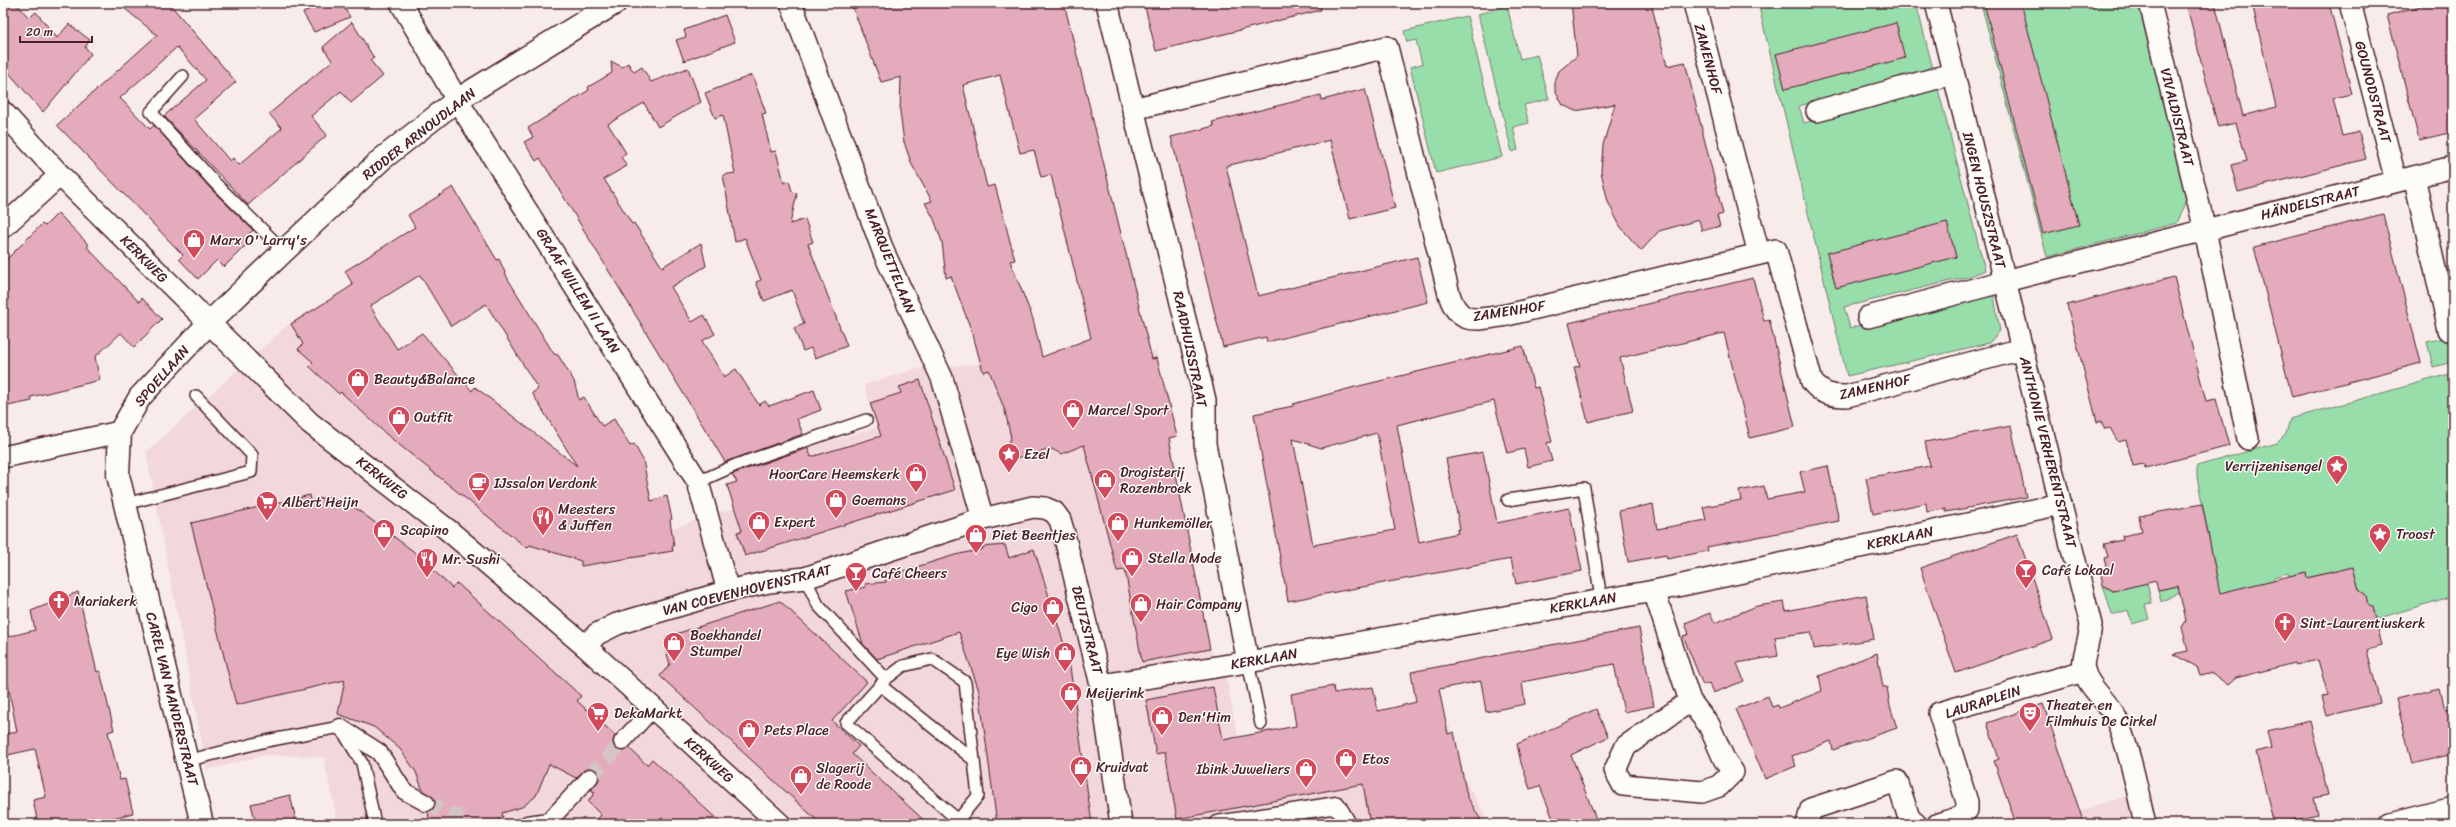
<svg xmlns="http://www.w3.org/2000/svg" width="2456" height="827" font-family="Sriracha,sans-serif">
  <style>
    .built { fill: #f2d8dd }
    .green { fill: #98deab; stroke: #717e6b }
    .building { fill: #e4abbc; stroke: #4a1f2b; fill-rule: evenodd }
    .lines { fill: none; stroke-linecap: round; stroke-linejoin: round }
    .pedestrian-tunnel { stroke: #d5c3c5; stroke-width: 16; stroke-dasharray: 16 8; stroke-linecap: butt }
    .service-casing { stroke: #4a1f2b; stroke-width: 14 }
    .pedestrian-casing { stroke: #4a1f2b; stroke-width: 19 }
    .minor-casing { stroke: #4a1f2b; stroke-width: 24 }
    .tertiary-casing { stroke: #4a1f2b; stroke-width: 25 }
    .service { stroke: #fdfcf7; stroke-width: 11 }
    .pedestrian { stroke: #fdfcf7; stroke-width: 16 }
    .minor { stroke: #fdfcf7; stroke-width: 21 }
    .tertiary { stroke: #fdfcf7; stroke-width: 22 }
    .labels { text-anchor: middle; dominant-baseline: central; stroke-width: 3; stroke-linejoin: round; paint-order: stroke }
    .street-label { font-size: 14px; fill: #4a1f2b; stroke: #fdfcf7 }
    .poi-label { font-size: 14px; fill: #4a1f2b; stroke: #fdfcf7; text-anchor: start }
  </style>
  <rect width="100%" height="100%" fill="#f8eceb"/>
  <filter id="ink" filterUnits="userSpaceOnUse"><feTurbulence type="fractalNoise" baseFrequency=".025" numOctaves="2"/><feDisplacementMap in="SourceGraphic" scale="8" xChannelSelector="R" yChannelSelector="G"/><feConvolveMatrix kernelMatrix="1 2 1 2 8 2 1 2 1" color-interpolation-filters="sRGB"/></filter>
  <g filter="url(#ink)">
    <g class="built">
      <polygon points="321,304 339,335 375,313 396,347 432,379 657,533 747,504 736,470 877,427 864,385 915,369 989,363 1088,377 1156,351 1206,643 1225,672 1243,762 1449,722 1459,771 1490,822 1487,824 338,824 323,757 266,755 207,770 146,452 291,322"/>
      <polygon points="2137,792 2145,824 2035,824 2087,809"/>
    </g>
    <g class="green">
      <polygon points="1758,3 1916,3 1933,69 1799,106 1804,123 1938,89 1985,270 1971,276 1844,307 1850,328 1974,293 1993,291 2000,331 1989,343 1847,376"/>
      <polygon points="1981,3 2139,3 2187,192 2186,203 2177,223 2047,257"/>
      <polygon points="1507,6 1520,59 1537,55 1549,99 1524,105 1529,123 1513,127 1518,150 1512,152 1478,14"/>
      <polygon points="1467,16 1502,157 1436,173 1410,67 1422,64 1416,40 1407,42 1404,31"/>
      <polygon points="2453,336 2453,362 2433,367 2427,342"/>
      <polygon points="2453,373 2453,596 2376,619 2373,607 2368,606 2366,595 2359,590 2353,567 2307,578 2306,572 2289,576 2288,573 2274,577 2274,580 2214,595 2185,589 2161,602 2158,590 2217,578 2197,477 2197,466 2277,443 2286,434 2290,419"/>
      <polygon points="2147,583 2152,604 2145,605 2149,619 2132,624 2128,610 2112,615 2103,585 2113,591"/>
    </g>
    <g class="building">
      <polygon points="3,3 16,3 29,18 36,12 57,38 69,24 90,40 85,47 91,54 43,112 3,66"/>
      <polygon points="118,3 169,3 236,82 194,119 230,161 233,158 239,165 282,128 269,114 332,61 323,47 352,22 374,58 370,60 383,76 351,103 341,91 311,116 327,135 248,205 164,116 206,80 177,47 120,98 150,129 154,125 210,188 253,230 243,240 247,244 224,267 217,260 198,279 179,259 183,255 57,125 157,35"/>
      <polygon points="320,3 341,3 350,17 314,32 303,13"/>
      <path d="M851,3H1064L1152,359L1157,358L1177,436L1169,438L1210,649L1142,662L1125,570L1117,571L1084,445L1061,454L1052,449L1016,458L1005,450L1011,438L1005,411L989,370L983,372L973,335L951,276L946,278L942,242L934,219L925,203L932,201L912,165L904,142L900,112L901,77L881,82ZM1000,75L1020,153L1034,150L1041,177L1051,175L1091,338L1042,357L1033,319L1010,261L1015,260L995,185L987,187L963,85Z"/>
      <polygon points="1144,3 1320,3 1321,10 1156,51"/>
      <polygon points="1571,3 1651,3 1667,66 1685,62 1723,214 1717,216 1720,226 1702,231 1699,220 1659,231 1641,251 1620,226 1608,202 1601,172 1603,145 1615,104 1575,111 1563,105 1555,91 1555,81 1559,71 1577,56"/>
      <polygon points="1984,3 2021,3 2079,225 2043,234"/>
      <polygon points="2186,3 2215,3 2243,116 2276,107 2252,3 2329,3 2352,94 2333,98 2342,136 2359,132 2366,159 2238,192 2231,165 2247,161 2236,123 2218,127"/>
      <polygon points="2432,3 2453,3 2453,132 2419,140 2387,15"/>
      <polygon points="725,15 735,42 684,61 676,40 686,37 684,30"/>
      <polygon points="1896,23 1905,58 1785,89 1776,54"/>
      <polygon points="611,61 622,67 628,63 634,72 642,67 651,82 688,68 701,102 658,127 644,103 608,124 626,153 621,157 627,166 604,179 632,224 634,223 662,267 701,243 706,266 671,287 692,322 704,315 715,334 702,341 724,377 736,369 759,405 765,401 769,406 814,390 821,410 797,419 803,434 725,462 540,158 536,161 524,142 533,137 528,128 589,90 588,87 612,73"/>
      <polygon points="752,75 766,113 762,114 771,152 776,151 784,183 789,181 792,191 797,194 790,224 805,219 813,242 808,244 847,346 815,358 811,348 803,351 794,328 804,324 792,290 764,301 756,282 761,280 745,238 735,242 723,175 735,173 723,115 715,118 705,93"/>
      <polygon points="1365,89 1395,208 1350,219 1330,140 1226,166 1258,296 1417,257 1428,302 1267,342 1266,337 1223,347 1171,137 1214,126 1212,122 1321,95 1322,100"/>
      <path d="M453,187L497,260L499,259L508,279L554,354L558,355L574,381L579,400L584,397L602,426L614,419L630,446L634,444L643,460L651,501L667,496L672,519L670,520L674,546L672,547L673,551L581,566V561L530,545L527,548L386,434L341,392L339,394L309,366L313,362L298,349L303,344L291,324L353,285L345,271L415,227L408,215ZM420,275L451,326L486,304L538,389L532,393L577,466L475,387L472,391L422,333L397,349L370,306Z"/>
      <polygon points="58,213 89,245 87,247 139,302 142,298 162,319 134,347 121,333 95,357 100,380 31,397 32,401 3,407 3,263 42,224 45,226"/>
      <polygon points="2383,214 2421,363 2292,397 2254,247"/>
      <polygon points="1947,222 1956,257 1836,288 1827,253"/>
      <polygon points="2174,277 2206,401 2216,399 2229,446 2145,468 2144,464 2133,466 2126,440 2118,442 2110,428 2105,429 2101,421 2097,422 2067,305"/>
      <polygon points="1753,278 1764,321 1769,319 1795,427 1750,438 1724,333 1620,358 1633,411 1588,422 1574,367 1580,366 1569,323"/>
      <path d="M1523,346L1534,388L1538,387L1552,442L1547,443L1552,461L1528,467L1524,449L1507,453L1494,401L1397,425L1419,542L1458,533L1457,530L1460,529L1446,459L1483,452L1497,523L1569,508L1582,571L1516,584L1511,559L1288,601L1254,414L1293,406V404L1351,388ZM1377,433L1395,530L1313,545L1293,439L1321,448Z"/>
      <polygon points="920,380 955,490 745,556 737,532 742,531 727,485 737,482 732,474 808,448 811,457 881,436 870,403 901,393 899,387"/>
      <polygon points="2011,426 2026,497 1946,512 1946,509 1927,512 1926,503 1873,514 1866,478 1930,466 1925,442"/>
      <polygon points="1828,466 1839,521 1707,547 1708,551 1667,559 1666,555 1628,562 1619,511 1653,504 1657,529 1706,520 1703,507 1741,500 1739,491 1764,486 1767,499 1805,492 1800,472"/>
      <polygon points="310,495 311,501 331,496 347,508 350,504 413,551 452,588 457,583 581,696 577,701 615,735 613,744 616,749 624,751 629,748 647,765 652,759 722,824 593,824 601,815 588,802 595,792 591,790 599,780 597,770 587,768 576,778 549,764 536,796 522,807 502,813 503,817 499,818 498,824 430,824 428,812 434,807 434,798 423,791 416,772 400,749 374,727 338,714 345,680 236,705 191,523"/>
      <polygon points="2202,504 2220,593 2306,572 2307,578 2353,567 2359,590 2366,595 2368,606 2373,607 2382,646 2367,650 2380,703 2327,716 2322,697 2328,695 2318,660 2295,665 2294,663 2236,678 2228,685 2212,673 2200,676 2197,667 2173,654 2188,651 2182,627 2186,621 2178,586 2158,590 2156,581 2113,591 2103,585 2101,575 2106,567 2104,558 2108,557 2104,544 2123,540 2122,536 2142,532 2139,516"/>
      <polygon points="2017,534 2053,639 1956,673 1920,568"/>
      <polygon points="1005,545 1009,558 1034,549 1069,660 1092,824 997,824 979,691 959,632 877,659 863,644 846,591 866,587 865,584 886,582 885,578 900,572 955,555 983,549 982,547"/>
      <polygon points="78,592 97,672 100,671 114,730 108,732 120,780 125,779 133,813 105,820 106,824 38,824 33,800 46,797 35,749 3,756 3,734 17,732 3,659 3,638 35,630 31,611"/>
      <polygon points="1866,595 1874,639 1814,649 1811,632 1775,637 1778,656 1737,663 1744,681 1713,693 1709,683 1703,685 1683,636 1689,634 1685,623 1710,613 1715,623 1757,606 1784,602 1786,611"/>
      <polygon points="780,601 867,682 832,721 859,746 852,754 928,824 821,824 660,676 670,664 665,648 669,647 666,637"/>
      <polygon points="1639,628 1654,706 1624,712 1614,664 1522,682 1525,704 1486,712 1481,681 1439,689 1448,734 1454,732 1467,796 1483,824 1370,824 1363,784 1177,819 1165,752 1156,754 1146,700 1213,687 1223,740 1296,726 1291,694 1333,686 1334,693 1373,687 1378,711 1396,707 1416,702 1411,672"/>
      <polygon points="1877,653 1883,687 1887,687 1890,706 1897,728 1833,750 1831,741 1792,756 1796,766 1765,779 1736,709 1768,696 1772,707 1778,705 1779,708 1822,691 1819,676"/>
      <polygon points="2440,688 2445,710 2453,708 2453,754 2412,764 2396,699"/>
      <polygon points="2043,704 2062,758 2084,824 2016,824 1994,761 1999,759 1987,723"/>
      <polygon points="1596,709 1608,737 1571,755 1598,824 1555,824 1540,786 1530,789 1521,763 1517,744"/>
      <polygon points="2310,721 2328,795 2314,798 2318,815 2274,824 2256,752 2271,748 2267,731"/>
      <polygon points="290,795 297,824 256,824 251,804"/>
    </g>
    <g class="lines">
      <g class="pedestrian-tunnel">
        <polyline points="590,777 622,742"/>
        <polyline points="426,803 472,824"/>
      </g>
      <g class="service-casing">
        <g id="service">
          <polyline points="183,76 151,112 215,183 284,251"/>
          <polyline points="698,482 736,465 866,420"/>
          <polyline points="1508,500 1584,488 1601,599"/>
          <polyline points="125,504 251,472 252,455 196,396"/>
          <polyline points="805,578 818,605 886,679 903,666 932,659 965,682 978,796 958,820 846,723 886,679"/>
          <polyline points="1248,662 1261,724"/>
          <polyline points="880,685 974,760"/>
          <polyline points="186,761 266,741 340,727 362,763 375,824"/>
        </g>
      </g>
      <g class="pedestrian-casing">
        <g id="pedestrian">
          <polyline points="340,727 379,752 404,791 426,803"/>
          <polyline points="622,742 653,708"/>
          <polyline points="549,821 590,777"/>
          <polyline points="527,824 549,821"/>
          <polyline points="1217,824 1337,805 1348,824"/>
        </g>
      </g>
      <g class="minor-casing">
        <g id="minor">
          <polyline points="401,3 457,100 698,482 728,591"/>
          <polyline points="791,3 884,253 942,378 983,519"/>
          <polyline points="1107,3 1205,400 1205,444 1248,662"/>
          <polyline points="1694,3 1759,254"/>
          <polyline points="2150,3 2205,230 2248,439"/>
          <polyline points="2350,3 2396,181"/>
          <path d="M1133,109L1387,47L1449,294C1459,328 1479,319 1507,315L1776,250L1812,382C1822,394 1831,396 1847,396L2022,349"/>
          <polyline points="1817,111 1952,74"/>
          <polyline points="3,112 60,175 310,423 448,530 585,646 780,824"/>
          <polyline points="2414,177 2449,330"/>
          <polyline points="3,227 60,175"/>
          <polyline points="1868,317 2005,281 1936,3"/>
          <polyline points="3,457 120,432"/>
          <polyline points="1654,591 1690,701 1709,725 1724,759 1733,772 1719,786 1702,792 1623,785 1615,770 1626,746 1690,701"/>
          <polyline points="585,646 597,634 617,624 728,591 769,582 805,578 983,519 1033,507 1045,508 1054,512 1060,520 1063,530 1101,685 1121,824"/>
          <polyline points="1101,685 1248,662 1654,591 2061,504"/>
          <polyline points="1807,824 1811,809 1897,781 1909,818 1916,824"/>
          <polyline points="1938,824 1961,817 1967,810 1967,802 1939,713 2084,671"/>
          <path d="M2145,824C2137,789 2130,751 2116,718C2108,701 2088,688 2084,670C2081,661 2090,638 2091,625L2005,281L2453,167"/>
          <polyline points="2391,824 2453,808"/>
        </g>
      </g>
      <g class="tertiary-casing">
        <polyline id="tertiary" points="202,824 118,475 120,432 140,397 208,324 284,251 382,159 457,100 615,3"/>
      </g>
      <use href="#service" class="service"/>
      <use href="#pedestrian" class="pedestrian"/>
      <use href="#minor" class="minor"/>
      <use href="#tertiary" class="tertiary"/>
    </g>
  </g>
  <defs>
    <g id="shop-pin" transform="scale(1.15)"><path d="M0 17L-7.5 6A9.5 9.5 0 1 1 7.5 6Z" fill="#d1495b" stroke="#fdfcf7"/><path d="M-5-2.5h2.3a2.7 3.5 0 0 1 5.4 0H5L5.5 6h-11ZM-1.5-2.5h3a1.5 2.3 0 0 0-3 0Z" fill="#fff"/></g>
    <g id="sight-pin" transform="scale(1.15)"><path d="M0 17L-7.5 6A9.5 9.5 0 1 1 7.5 6Z" fill="#d1495b" stroke="#fdfcf7"/><path d="M0-6L1.8-2.2L6-1.7L2.9 1.2L3.7 5.4L0 3.3L-3.7 5.4L-2.9 1.2L-6-1.7L-1.8-2.2Z" fill="#fff"/></g>
    <g id="cafe-pin" transform="scale(1.15)"><path d="M0 17L-7.5 6A9.5 9.5 0 1 1 7.5 6Z" fill="#d1495b" stroke="#fdfcf7"/><path d="M-5.5-4.5H6V0H3Q3 3.5 0 3.5H-2.5Q-5.5 3.5-5.5 0ZM3-3.2v2h1.7v-2ZM-6 4.5H4V6H-6Z" fill="#fff"/></g>
    <g id="supermarket-pin" transform="scale(1.15)"><path d="M0 17L-7.5 6A9.5 9.5 0 1 1 7.5 6Z" fill="#d1495b" stroke="#fdfcf7"/><path d="M-6-5.5h2.5l.6 2H6L4.5 2H-2.5L-4.4-4H-6ZM-1.5 3.2a1.3 1.3 0 1 0 .1 0ZM3 3.2a1.3 1.3 0 1 0 .1 0Z" fill="#fff"/></g>
    <g id="restaurant-pin" transform="scale(1.15)"><path d="M0 17L-7.5 6A9.5 9.5 0 1 1 7.5 6Z" fill="#d1495b" stroke="#fdfcf7"/><path d="M-5-6h1v4h1v-4h1v4h1v-4h1v5L-1.5 .5V6h-2V.5L-5-1ZM5-6V6H3V1.5H1.5Q1.5-4 5-6Z" fill="#fff"/></g>
    <g id="bar-pin" transform="scale(1.15)"><path d="M0 17L-7.5 6A9.5 9.5 0 1 1 7.5 6Z" fill="#d1495b" stroke="#fdfcf7"/><path d="M-6-5H6L.8 .8V4.5H3.5V6h-7V4.5H-.8V.8Z" fill="#fff"/></g>
    <g id="church-pin" transform="scale(1.15)"><path d="M0 17L-7.5 6A9.5 9.5 0 1 1 7.5 6Z" fill="#d1495b" stroke="#fdfcf7"/><path d="M-1.2-6h2.4v3.5h3.3v2.4h-3.3V6h-2.4V-.1h-3.3v-2.4h3.3Z" fill="#fff"/></g>
    <g id="theatre-pin" transform="scale(1.15)"><path d="M0 17L-7.5 6A9.5 9.5 0 1 1 7.5 6Z" fill="#d1495b" stroke="#fdfcf7"/><path d="M-5-5.5Q0-4 5-5.5V0Q5 5 0 6Q-5 5-5 0ZM-3.3-2.5H-1v1.5H-3.3ZM1-2.5H3.3v1.5H1ZM-2.8 1Q0 5.5 2.8 1Z" fill="#fff"/></g>
  </defs>
  <g fill-rule="evenodd">
    <use href="#shop-pin" x="194" y="240"/>
    <use href="#shop-pin" x="358" y="379"/>
    <use href="#shop-pin" x="1073" y="410"/>
    <use href="#shop-pin" x="399" y="417"/>
    <use href="#sight-pin" x="1009" y="454"/>
    <use href="#sight-pin" x="2337" y="466"/>
    <use href="#shop-pin" x="916" y="474"/>
    <use href="#shop-pin" x="1105" y="480"/>
    <use href="#cafe-pin" x="479" y="483"/>
    <use href="#shop-pin" x="836" y="500"/>
    <use href="#supermarket-pin" x="267" y="502"/>
    <use href="#restaurant-pin" x="543" y="517"/>
    <use href="#shop-pin" x="759" y="522"/>
    <use href="#shop-pin" x="1118" y="523"/>
    <use href="#shop-pin" x="384" y="530"/>
    <use href="#sight-pin" x="2380" y="534"/>
    <use href="#shop-pin" x="976" y="535"/>
    <use href="#shop-pin" x="1132" y="558"/>
    <use href="#restaurant-pin" x="427" y="559"/>
    <use href="#bar-pin" x="2026" y="570"/>
    <use href="#bar-pin" x="856" y="573"/>
    <use href="#church-pin" x="59" y="601"/>
    <use href="#shop-pin" x="1141" y="604"/>
    <use href="#shop-pin" x="1053" y="607"/>
    <use href="#church-pin" x="2285" y="623"/>
    <use href="#shop-pin" x="674" y="643"/>
    <use href="#shop-pin" x="1065" y="653"/>
    <use href="#shop-pin" x="1071" y="693"/>
    <use href="#supermarket-pin" x="598" y="713"/>
    <use href="#theatre-pin" x="2030" y="713"/>
    <use href="#shop-pin" x="1162" y="717"/>
    <use href="#shop-pin" x="749" y="730"/>
    <use href="#shop-pin" x="1346" y="759"/>
    <use href="#shop-pin" x="1081" y="767"/>
    <use href="#shop-pin" x="1306" y="769"/>
    <use href="#shop-pin" x="801" y="776"/>
  </g>
  <g class="labels">
    <g class="street-label">
      <text transform="translate(1708 59) rotate(75)">ZAMENHOF</text>
      <text transform="translate(2373 92) rotate(75)">GOUNODSTRAAT</text>
      <text transform="translate(2177 117) rotate(76)">VIVALDISTRAAT</text>
      <text transform="translate(419 134) rotate(-38)">RIDDER ARNOUDLAAN</text>
      <text transform="translate(1984 200) rotate(76)">INGEN HOUSZSTRAAT</text>
      <text transform="translate(2310 203) rotate(-14)">HÄNDELSTRAAT</text>
      <text transform="translate(144 259) rotate(45)">KERKWEG</text>
      <text transform="translate(890 261) rotate(68)">MARQUETTELAAN</text>
      <text transform="translate(578 291) rotate(58)">GRAAF WILLEM II LAAN</text>
      <text transform="translate(1509 311) rotate(-9)">ZAMENHOF</text>
      <text transform="translate(1190 349) rotate(78)">RAADHUISSTRAAT</text>
      <text transform="translate(162 376) rotate(-49)">SPOELLAAN</text>
      <text transform="translate(1875 387) rotate(-13)">ZAMENHOF</text>
      <text transform="translate(2048 452) rotate(76)">ANTHONIE VERHERENTSTRAAT</text>
      <text transform="translate(382 478) rotate(38)">KERKWEG</text>
      <text transform="translate(1900 538) rotate(-12)">KERKLAAN</text>
      <text transform="translate(747 590) rotate(-14)">VAN COEVENHOVENSTRAAT</text>
      <text transform="translate(1583 603) rotate(-10)">KERKLAAN</text>
      <text transform="translate(1087 630) rotate(76)">DEUTZSTRAAT</text>
      <text transform="translate(1264 659) rotate(-10)">KERKLAAN</text>
      <text transform="translate(172 699) rotate(76)">CAREL VAN MANDERSTRAAT</text>
      <text transform="translate(1983 702) rotate(-18)">LAURAPLEIN</text>
      <text transform="translate(709 760) rotate(42)">KERKWEG</text>
    </g>
    <g class="poi-label">
      <text x="210" y="240">Marx O' Larry's</text>
      <text x="374" y="379">Beauty&amp;Balance</text>
      <text x="1088" y="410">Marcel Sport</text>
      <text x="414" y="417">Outfit</text>
      <text x="1024" y="454">Ezel</text>
      <text x="2322" y="466" text-anchor="end">Verrijzenisengel</text>
      <text x="1120" y="472">Drogisterij<tspan x="1120" dy="16">Rozenbroek</tspan></text>
      <text x="900" y="474" text-anchor="end">HoorCare Heemskerk</text>
      <text x="494" y="483">IJssalon Verdonk</text>
      <text x="852" y="500">Goemans</text>
      <text x="282" y="502">Albert Heijn</text>
      <text x="558" y="509">Meesters<tspan x="558" dy="16">&amp; Juffen</tspan></text>
      <text x="774" y="522">Expert</text>
      <text x="1134" y="523">Hunkemöller</text>
      <text x="400" y="530">Scapino</text>
      <text x="2396" y="534">Troost</text>
      <text x="992" y="535">Piet Beentjes</text>
      <text x="1148" y="558">Stella Mode</text>
      <text x="442" y="559">Mr. Sushi</text>
      <text x="2042" y="570">Café Lokaal</text>
      <text x="872" y="573">Café Cheers</text>
      <text x="74" y="601">Mariakerk</text>
      <text x="1156" y="604">Hair Company</text>
      <text x="1038" y="607" text-anchor="end">Cigo</text>
      <text x="2300" y="623">Sint-Laurentiuskerk</text>
      <text x="690" y="635">Boekhandel<tspan x="690" dy="16">Stumpel</tspan></text>
      <text x="1050" y="653" text-anchor="end">Eye Wish</text>
      <text x="1086" y="693">Meijerink</text>
      <text x="2046" y="705">Theater en<tspan x="2046" dy="16">Filmhuis De Cirkel</tspan></text>
      <text x="614" y="713">DekaMarkt</text>
      <text x="1178" y="717">Den'Him</text>
      <text x="764" y="730">Pets Place</text>
      <text x="1362" y="759">Etos</text>
      <text x="1096" y="767">Kruidvat</text>
      <text x="816" y="768">Slagerij<tspan x="816" dy="16">de Roode</tspan></text>
      <text x="1290" y="769" text-anchor="end">Ibink Juweliers</text>
    </g>
  </g>
  <rect width="2456" height="827" fill="none" stroke="#fdfcf7" stroke-width="16"/>
  <rect x="8" y="8" width="2440" height="811" fill="none" stroke="#4a1f2b" stroke-width="1.5" filter="url(#ink)"/>
  <path d="M20 36v6h72v-6" fill="none" stroke="#4a1f2b" stroke-width="2"/>
  <text x="26" y="36" font-size="12" fill="#4a1f2b" stroke="#fdfcf7" stroke-width="3" paint-order="stroke">20 m</text>
</svg>
